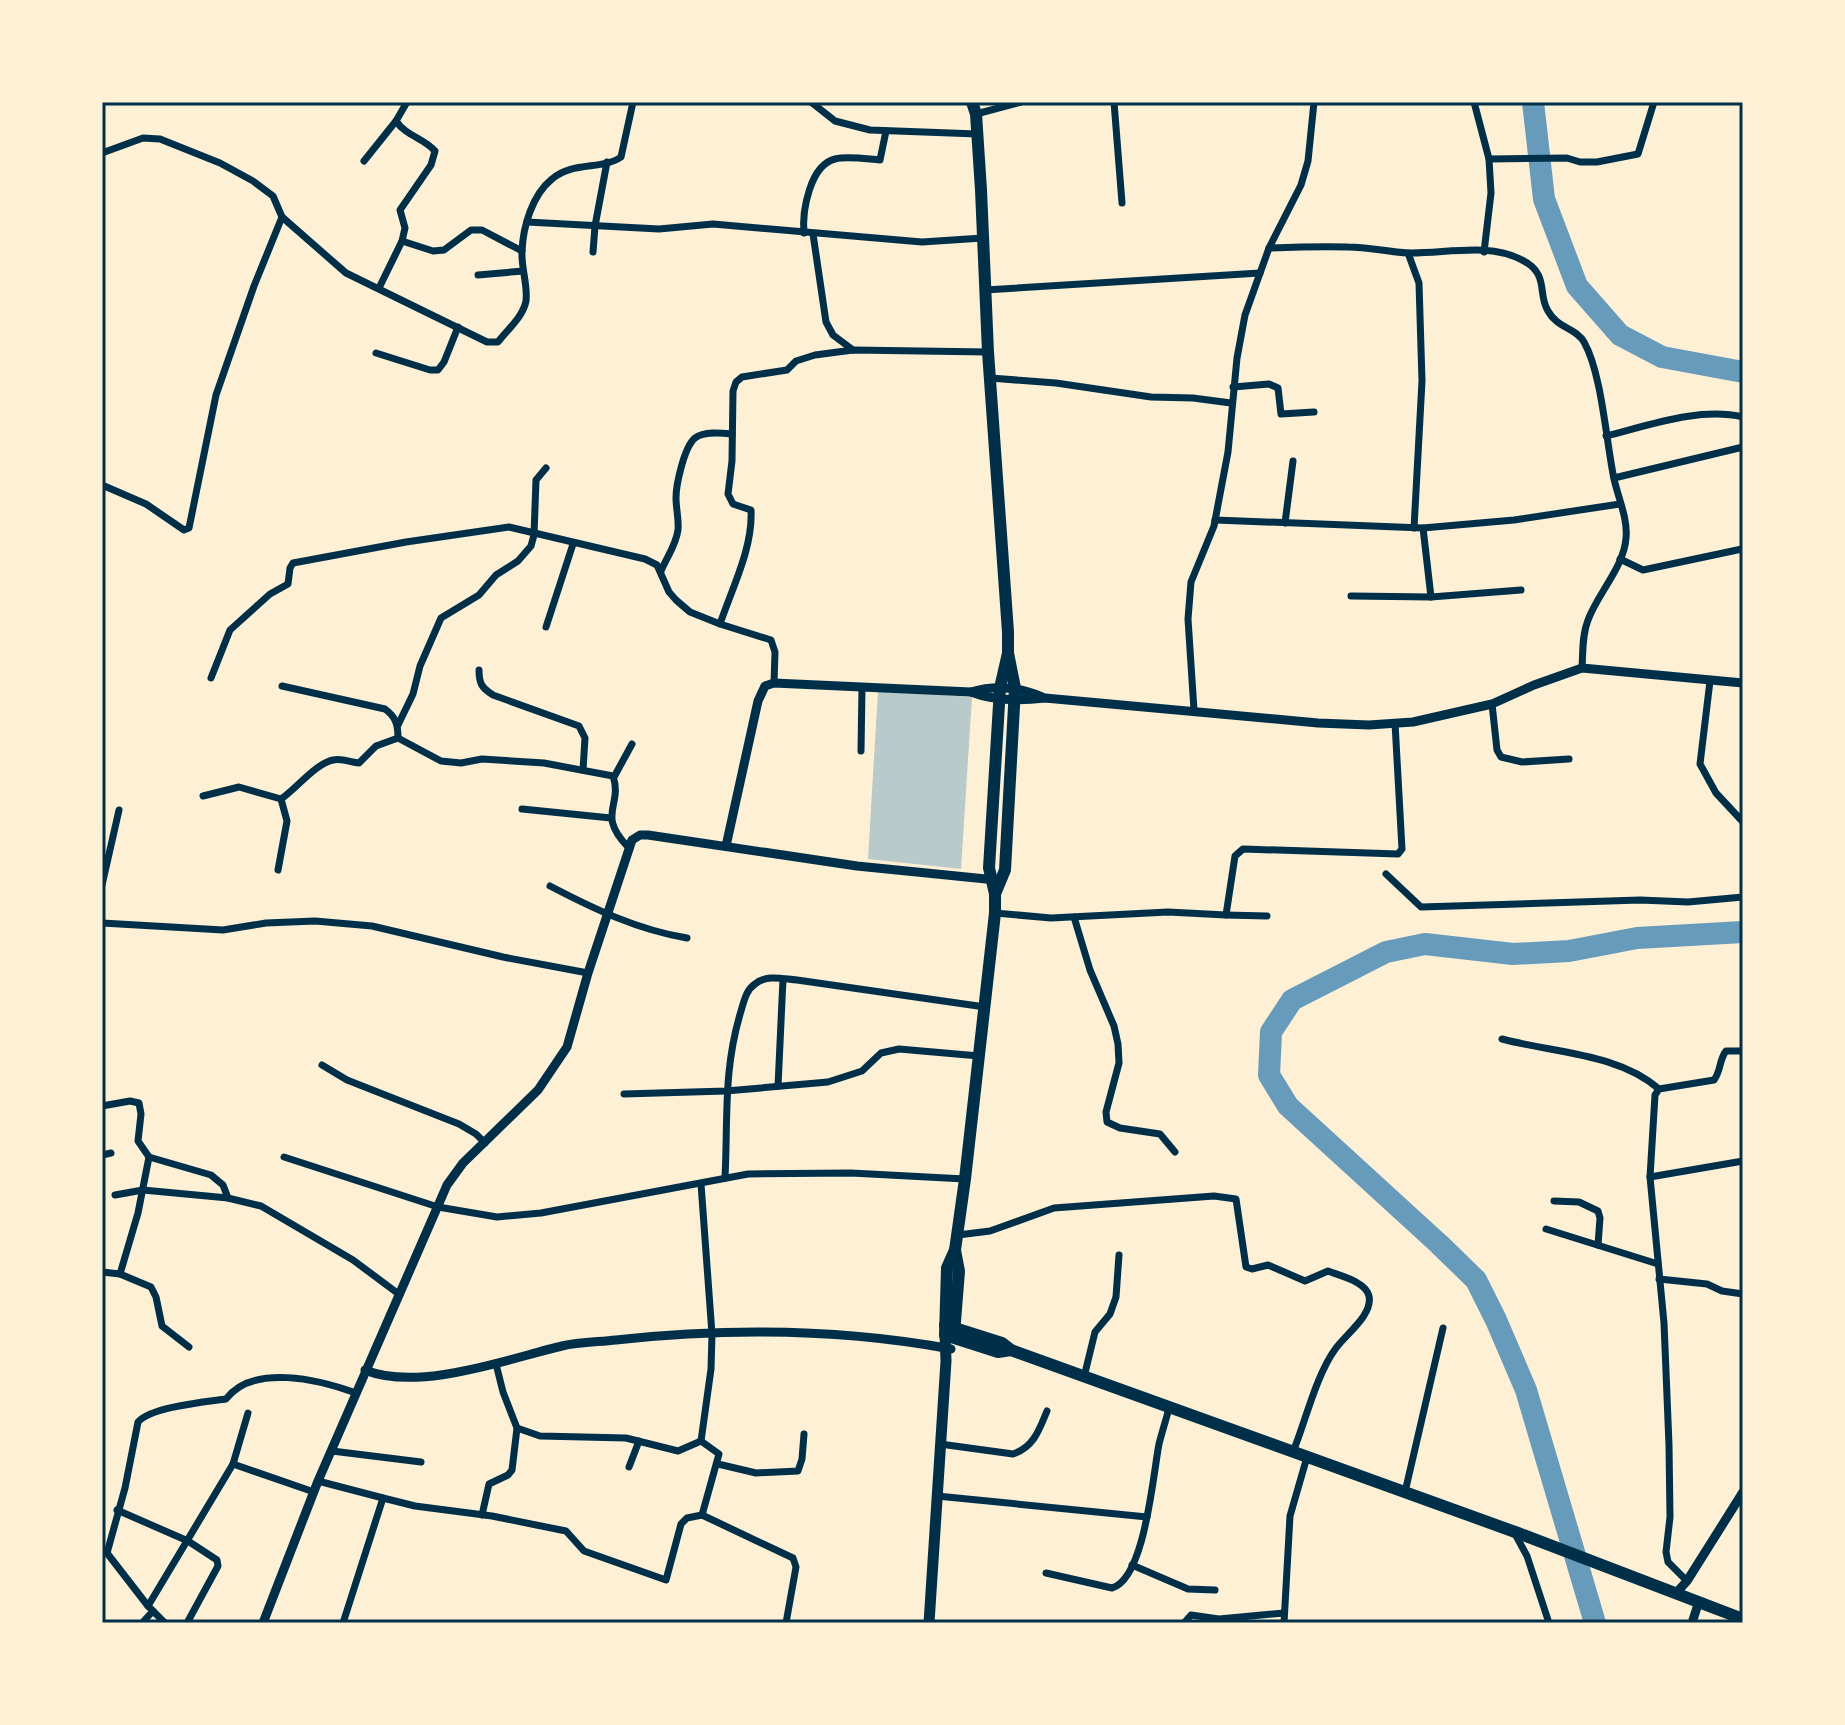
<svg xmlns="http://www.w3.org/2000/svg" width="1845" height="1725" font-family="'Noto Sans',sans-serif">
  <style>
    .green { fill: #b9caca }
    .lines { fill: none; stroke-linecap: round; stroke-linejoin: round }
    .river { stroke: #669bbc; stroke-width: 22 }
    .minor { stroke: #003049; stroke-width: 7 }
    .tertiary { stroke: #003049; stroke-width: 9 }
    .primary { stroke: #003049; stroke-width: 11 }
    .trunk { stroke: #003049; stroke-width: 12 }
    .neatline { fill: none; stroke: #003049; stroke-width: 3 }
  </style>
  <rect width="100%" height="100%" fill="#fdf0d5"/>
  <polygon class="green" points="878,691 972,697 961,869 868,859"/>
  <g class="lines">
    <g class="river">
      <polyline points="1533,102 1544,199 1577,286 1620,335 1662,357 1743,372"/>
      <polyline points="1595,1623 1526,1390 1496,1320 1476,1280 1439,1244 1288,1106 1269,1075 1271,1032 1292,1000 1386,952 1425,944 1513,954 1569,951 1637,938 1743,932"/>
    </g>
    <g class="minor">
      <polyline points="811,102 835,121 870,130 977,134"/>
      <polyline points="1114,102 1122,203"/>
      <polyline points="1474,102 1489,159 1491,193 1484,252"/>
      <polyline points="976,114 1021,102"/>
      <path d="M102,153L143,138L160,139L220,163L253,181L273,196L282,217L346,273L487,342H498C507,330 523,317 526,301C528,285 521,268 522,251C523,227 532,195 552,179C572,161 603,170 621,157L633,102"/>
      <polyline points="1489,159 1567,158 1580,162 1597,162 1638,154 1654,102"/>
      <polyline points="364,161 396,121"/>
      <polyline points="527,222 659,229 713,224 922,242 983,238"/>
      <path d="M804,233C802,211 810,165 835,159C848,156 866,159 880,160L886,131"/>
      <polyline points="813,234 826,322 833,335 853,350"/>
      <polyline points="402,241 433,251 444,250 471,230 482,230 522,251"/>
      <path d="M1269,248C1295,247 1321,246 1348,247C1368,247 1388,252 1408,253C1444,254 1489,242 1522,260C1550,274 1537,294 1548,311C1557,328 1576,328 1584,342C1602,374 1606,441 1614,479C1618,497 1628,519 1626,538C1624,567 1598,593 1588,620C1582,635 1583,652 1582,668"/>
      <polyline points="593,252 595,226 607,162"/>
      <polyline points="1408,253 1419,283 1422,381 1414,528"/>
      <polyline points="478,275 523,271"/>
      <path d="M379,288L402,241L405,228L400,210L431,165L435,151C424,138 406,136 396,121L407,102"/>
      <polyline points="985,290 1260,273"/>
      <polyline points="376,353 430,370 438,370 444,362 458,327"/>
      <polyline points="990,378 1056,383 1151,397 1193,398 1231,403"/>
      <polyline points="1233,387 1269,384 1278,388 1281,414 1314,412"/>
      <path d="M1606,436C1650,425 1699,407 1743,417"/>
      <polyline points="1614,478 1743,447"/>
      <polyline points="102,485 146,504 184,530 189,528 216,395 254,286 282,217"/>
      <polyline points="1215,520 1423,528 1514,520 1620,504"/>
      <polyline points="1285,523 1293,461"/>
      <polyline points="1620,559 1643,570 1742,549"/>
      <path d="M661,571C667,557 676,545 678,530C679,519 676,509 676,498C676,485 684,447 695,438C704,431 722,433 732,434"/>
      <polyline points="1351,596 1431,597 1423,528"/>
      <polyline points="1431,597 1521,590"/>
      <polyline points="546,627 573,544"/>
      <path d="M479,670C479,684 482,688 493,695L579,726L585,738L583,770"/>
      <polyline points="211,678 230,630 270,594 288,584 290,568 293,563 406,542 509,527 645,559 657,565 669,592 676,600 690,612 720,624"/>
      <polyline points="1710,681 1700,764 1716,793 1743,822"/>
      <path d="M774,683L775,652L771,640L720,624C732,588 753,548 751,510L733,504L728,494L732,461L733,391L736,382L742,377L787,370L796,361L815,355L853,350L988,352"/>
      <path d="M282,686L385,709C396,717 398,725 398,738"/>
      <polyline points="1492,704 1497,750 1501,757 1522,762 1569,759"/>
      <polyline points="1194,710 1188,619 1191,582 1214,526 1228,452 1237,358 1245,315 1269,248 1301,185 1308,161 1314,102"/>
      <polyline points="398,725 413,694 420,666 441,618 479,595 496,575 518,561 531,546 534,535 536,480 546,468"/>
      <path d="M398,738L441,761L461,763L482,759L544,763L613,776C623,806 596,814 628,847"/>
      <polyline points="861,751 862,687"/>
      <polyline points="614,777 632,744"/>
      <path d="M203,796L239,787L281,799C297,788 315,764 333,760C342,758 350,762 359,763L376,746L398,738"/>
      <polyline points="522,809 611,818"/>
      <polyline points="278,870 287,821 281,799"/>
      <polyline points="1386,874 1421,907 1640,900 1688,902 1743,897"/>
      <polyline points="102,885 119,810"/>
      <path d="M550,886C594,909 638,930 687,938"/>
      <polyline points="995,913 1051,918 1168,912 1226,915 1235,856 1243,849 1398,854 1402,849 1395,723"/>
      <polyline points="1226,915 1267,916"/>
      <polyline points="1074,917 1090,970 1114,1026 1118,1044 1119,1063 1106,1112 1107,1122 1120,1128 1160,1134 1175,1152"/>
      <polyline points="102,923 223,930 266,923 315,921 372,926 503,957 588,973"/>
      <path d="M1502,1039C1554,1053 1617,1053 1659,1089"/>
      <polyline points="322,1065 347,1080 459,1124 476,1134 485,1143"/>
      <polyline points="778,1086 783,979"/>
      <polyline points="624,1094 726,1091 828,1082 862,1071 881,1053 899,1049 979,1056"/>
      <polyline points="102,1106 130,1101 139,1103 141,1114 138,1141 149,1157 138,1213 120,1274 151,1287 156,1297 162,1326 189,1347"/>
      <polyline points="102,1155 111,1153"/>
      <polyline points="149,1157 211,1175 223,1185 228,1198"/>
      <polyline points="284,1157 438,1207 497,1217 541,1213 748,1174 851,1173 965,1179"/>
      <polyline points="1650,1177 1743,1161"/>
      <path d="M725,1178C728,1118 723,1070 741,1011C744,1001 746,990 755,984C767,974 783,979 797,980L985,1007"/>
      <polyline points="701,1184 712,1334 711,1369 701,1441"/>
      <polyline points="115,1195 143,1190 228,1198 261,1206 353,1260 400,1295"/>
      <polyline points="1554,1201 1579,1202 1598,1211 1600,1218 1598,1245"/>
      <polyline points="1546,1229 1658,1264"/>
      <path d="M958,1235L990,1231L1054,1208L1214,1196L1236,1199L1246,1267L1252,1269L1268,1265L1305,1281L1328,1271C1340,1276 1365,1281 1369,1296C1373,1315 1346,1334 1336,1348C1316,1375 1306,1420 1293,1452"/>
      <polyline points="102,1272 120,1274"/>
      <polyline points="1659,1279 1707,1284 1722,1291 1743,1294"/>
      <polyline points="496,1364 503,1392 517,1428 540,1436 626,1438 678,1451 701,1441"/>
      <polyline points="1084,1377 1095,1332 1110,1314 1116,1297 1119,1255"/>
      <path d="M940,1444L1013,1454C1034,1447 1039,1430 1047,1411"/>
      <polyline points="332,1451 421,1462"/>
      <polyline points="233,1464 248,1413"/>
      <polyline points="718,1464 756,1473 798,1471 802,1459 804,1434"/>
      <polyline points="629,1467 639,1441"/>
      <polyline points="318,1481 383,1498 343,1623"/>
      <polyline points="1405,1492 1443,1328"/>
      <polyline points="937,1496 1147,1517"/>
      <polyline points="383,1498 415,1506 492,1516 566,1531 584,1551 666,1580 681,1524 687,1518 702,1515 719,1454 701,1441"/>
      <polyline points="117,1510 188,1541 217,1560 218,1566 187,1623"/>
      <polyline points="482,1515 489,1484 508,1475 512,1470 517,1428"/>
      <polyline points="702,1515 793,1558 796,1567 786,1623"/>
      <polyline points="1514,1532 1527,1556 1549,1623"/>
      <polyline points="102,1551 107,1553 148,1606 165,1623"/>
      <path d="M107,1553L125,1488L138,1422C151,1407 205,1402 226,1399C253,1363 320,1380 356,1393"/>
      <polyline points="1132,1565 1188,1589 1215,1590"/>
      <path d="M1046,1573L1112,1588C1145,1579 1153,1474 1159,1444C1162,1432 1166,1420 1169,1408"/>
      <path d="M1687,1581L1668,1562L1666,1552L1670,1517L1669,1445L1664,1323L1650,1177L1655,1095L1659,1089L1714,1080C1721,1071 1719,1060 1726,1051H1743"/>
      <polyline points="148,1606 233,1464 314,1492"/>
      <polyline points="142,1623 153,1611"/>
      <polyline points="1184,1623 1191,1615 1219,1619 1284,1613"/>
      <polyline points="1284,1623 1290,1516 1307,1457"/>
    </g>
    <g class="tertiary">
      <path d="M971,692C995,685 1019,687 1042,697"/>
      <path d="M726,846L758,701L765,686L774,683L971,692C994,701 1020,701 1045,698L1318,723L1369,725L1413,722L1492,704L1534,685L1582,668L1743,683"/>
      <path d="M365,1370C419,1392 507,1359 562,1346C579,1342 599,1342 616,1340C727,1328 842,1329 951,1349"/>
      <polyline points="1677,1592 1687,1581 1743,1492"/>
      <polyline points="263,1623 318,1481 447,1185 463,1163 538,1090 567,1047 588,973 632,840 640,835 648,835 857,866 996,880"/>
      <polyline points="1692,1623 1699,1601"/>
    </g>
    <polyline class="primary" points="929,1623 946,1361 945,1335"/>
    <g class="trunk">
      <polyline points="972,102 976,114 981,190 988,352 1008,632 1008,653 1000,688 989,868 995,894 995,913 965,1179 955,1250 947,1268 945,1335 998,1352 1011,1350"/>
      <polyline points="995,894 1005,870 1015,688 1008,653"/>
      <polyline points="945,1325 1002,1343 1011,1350 1518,1533 1743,1619"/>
      <polyline points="954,1334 959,1271 955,1250"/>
    </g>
  </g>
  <rect width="1845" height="1725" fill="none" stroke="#fdf0d5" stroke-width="208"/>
  <rect x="104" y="104" width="1637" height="1517" class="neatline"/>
</svg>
